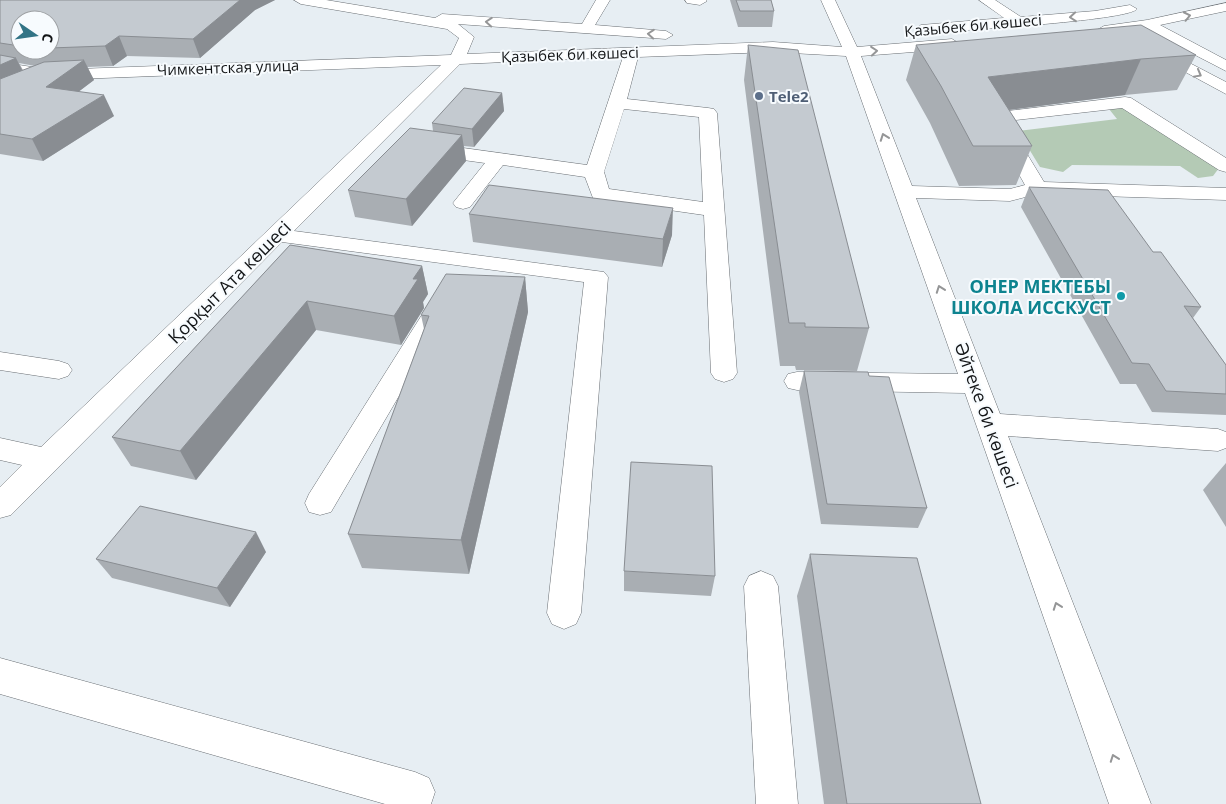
<svg xmlns="http://www.w3.org/2000/svg" width="1226" height="804" font-family="'Open Sans',sans-serif">
  <style>
    .green { fill: #b4cab5 }
    .lines { fill: none; stroke-linecap: round; stroke-linejoin: round }
    .minor-casing { stroke: #696e73; stroke-width: 1 }
    .minor { fill: #fff; fill-rule: evenodd }
    .wall { fill: #a9aeb3; fill-rule: evenodd }
    .shaded-wall { fill: #898d92 }
    .building { fill: #c4cad0; stroke: #898d92 }
    .oneway { stroke: #959697 }
    .service-dot { fill: #5c6f8a; stroke: #f7fbfe; stroke-width: 2 }
    .culture-dot { fill: #0f9aa8; stroke: #f7fbfe; stroke-width: 2 }
    .labels { text-anchor: middle; dominant-baseline: central; stroke-width: 4; stroke-linejoin: round; paint-order: stroke }
    .far-street-label { font-size: 15px; fill: #131517; stroke: #f7fbfe }
    .far-service-label { font-size: 15px; font-weight: bold; fill: #4e5e75; stroke: #f7fbfe; text-anchor: start }
    .street-label { font-size: 18px; fill: #131517; stroke: #f7fbfe }
    .culture-label { font-size: 18px; font-weight: bold; fill: #0d838f; stroke: #f7fbfe; text-anchor: end }
  </style>
  <rect width="100%" height="100%" fill="#e7eef3"/>
  <polygon class="green" points="1125,107 1219,168 1213,176 1198,178 1180,166 1072,165 1063,172 1040,167 1018,131 1117,119 1109,109"/>
  <g class="lines">
    <g class="minor-casing">
      <g id="minor">
        <path d="M294,0H326L435,18L442,14L582,24L596,0H610L595,25L666,31L673,35L666,39L458,24L474,37L467,54L773,42L842,47L821,0H835L857,47L952,39L960,44L952,49L861,56L912,186L1010,189L1025,185L987,117L990,113L1125,97L1131,98L1226,158V172L1219,170L1122,108L1007,121L1044,182L1226,188V200L1037,194L1010,201L916,198L1000,414L1218,429L1226,432V448L1218,451L1008,436L1151,804H1109L965,393L797,390L788,388L784,381L788,374L797,372L958,374L846,56L773,52L638,57L627,99L708,108L714,109L717,113L737,373L733,379L724,382L715,379L711,373L704,215L600,200L593,198L585,177L503,165L470,207L463,209L456,207L453,203L485,163L427,155L420,153L418,149L420,145L427,143L587,165L623,57L460,64L294,231L604,272L608,277L581,613L576,624L564,629L552,624L547,613L584,282L282,242L11,515L0,518V487L22,465L0,460V438L41,447L441,65L51,80L0,72V62L51,70L451,55L459,38L447,29L301,4ZM624,109L699,117L703,202L609,189L604,172Z"/>
        <polygon points="685,0 706,0 707,1 700,5 687,3"/>
        <path d="M979,0H995L1021,17L1095,11L1130,5L1137,9C1128,21 949,31 921,33L914,29L921,25L1004,18Z"/>
        <polygon points="1226,3 1226,11 1160,25 1226,60 1226,71 1145,29 1104,34 1097,30 1104,26 1147,20"/>
        <polygon points="1157,46 1226,82 1226,94 1152,54 1149,51"/>
        <polygon points="442,295 450,297 454,302 331,512 320,515 309,512 305,503 309,494 430,302 434,297"/>
        <polygon points="0,352 59,361 68,364 72,370 68,376 59,379 0,370"/>
        <polygon points="761,571 773,576 778,586 798,804 756,804 744,586 749,576"/>
        <polygon points="0,658 415,772 429,778 435,792 431,804 385,804 0,694"/>
      </g>
    </g>
    <use href="#minor" class="minor"/>
  </g>
  <g class="wall">
    <path d="M0,0H275L255,10L200,58L127,56L113,66L87,67L94,80L78,92L114,116L43,161L0,154ZM20,20H50V50H20ZM19,63L35,66L23,70Z"/>
    <polygon points="730,0 771,0 774,11 772,27 738,27"/>
    <polygon points="748,45 869,328 857,371 796,370 795,366 780,366 744,80"/>
    <polygon points="916,45 1196,55 1177,90 1125,95 1009,110 1032,146 1016,185 959,186 930,123 906,80"/>
    <polygon points="502,93 504,111 474,147 464,146 466,161 412,226 355,217 348,190 433,131 432,123"/>
    <polygon points="1029,187 1153,252 1201,307 1193,318 1226,365 1226,415 1152,412 1136,384 1120,384 1021,207"/>
    <polygon points="469,214 672,235 662,267 473,242"/>
    <polygon points="290,245 422,266 428,294 423,302 424,308 401,345 316,330 196,480 131,466 112,437"/>
    <polygon points="525,277 528,312 469,574 362,568 348,534 424,329 421,315"/>
    <polygon points="804,371 869,376 927,508 918,528 821,524 799,392"/>
    <polygon points="1226,463 1226,527 1203,490"/>
    <polygon points="266,552 230,607 112,578 96,559"/>
    <polygon points="810,554 981,804 824,804 797,596"/>
    <polygon points="624,571 715,576 711,596 624,591"/>
  </g>
  <g class="shaded-wall">
    <polygon points="240,0 275,0 255,10 200,58 193,39"/>
    <polygon points="119,36 127,56 113,66 105,46"/>
    <polygon points="16,58 26,78 0,90 0,65"/>
    <polygon points="1141,59 1125,95 976,114 988,77"/>
    <polygon points="84,60 94,80 57,108 46,87"/>
    <polygon points="502,93 504,111 474,147 472,129"/>
    <polygon points="104,95 114,116 43,161 32,139"/>
    <polygon points="462,135 466,161 412,226 406,199"/>
    <polygon points="673,208 672,235 662,267 663,239"/>
    <polygon points="422,266 428,294 423,302 424,308 401,345 394,316 413,279"/>
    <polygon points="525,277 528,312 469,574 461,540"/>
    <polygon points="307,301 316,330 196,480 180,451"/>
    <polygon points="256,532 266,552 230,607 217,588"/>
  </g>
  <g class="building">
    <polygon points="0,0 240,0 193,39 119,36 105,46 50,48 50,20 20,20 20,46 0,43"/>
    <polygon points="736,0 771,0 774,11 740,11"/>
    <polygon points="1141,25 1196,55 1141,59 988,77 1032,146 973,146 941,86 916,45"/>
    <polygon points="748,45 798,50 869,328 805,327 805,323 789,323"/>
    <polygon points="0,55 16,58 0,65"/>
    <polygon points="84,60 46,87 104,95 32,139 0,134 0,79 44,62"/>
    <polygon points="464,88 502,93 472,129 432,123"/>
    <polygon points="410,128 462,135 406,199 348,190"/>
    <polygon points="489,185 673,208 663,239 469,214"/>
    <polygon points="1029,187 1108,190 1153,252 1161,252 1201,307 1184,306 1226,365 1226,394 1166,391 1149,364 1132,363"/>
    <polygon points="290,245 422,266 413,279 418,279 394,316 307,301 180,451 112,437"/>
    <polygon points="446,274 525,277 461,540 348,534 429,316 421,315"/>
    <polygon points="804,371 868,372 869,376 889,377 927,508 827,504"/>
    <polygon points="631,462 712,466 715,576 624,571"/>
    <polygon points="140,506 256,532 217,588 96,559"/>
    <polygon points="810,554 917,558 981,804 847,804"/>
  </g>
  <defs><path id="oneway-chevron" d="M-2-3.5L2.5 0L-2 3.5" fill="none" stroke-width="1.6" stroke-linecap="round" stroke-linejoin="round" transform="scale(1.25)"/></defs>
  <g class="oneway">
    <use href="#oneway-chevron" transform="translate(1187 16) rotate(-12)"/>
    <use href="#oneway-chevron" transform="translate(1073 17) rotate(175)"/>
    <use href="#oneway-chevron" transform="translate(489 22) rotate(-176)"/>
    <use href="#oneway-chevron" transform="translate(651 34) rotate(-176)"/>
    <use href="#oneway-chevron" transform="translate(874 51) rotate(-5)"/>
    <use href="#oneway-chevron" transform="translate(1198 74) rotate(29)"/>
    <use href="#oneway-chevron" transform="translate(884 137) rotate(-110)"/>
    <use href="#oneway-chevron" transform="translate(940 289) rotate(-110)"/>
    <use href="#oneway-chevron" transform="translate(1057 606) rotate(-110)"/>
    <use href="#oneway-chevron" transform="translate(1114 758) rotate(-110)"/>
  </g>
  <circle class="service-dot" cx="759" cy="96" r="5"/>
  <circle class="culture-dot" cx="1121" cy="296" r="5"/>
  <g class="labels">
    <g class="far-street-label">
      <text transform="translate(973 25) rotate(-5)">Қазыбек би көшесі</text>
      <text transform="translate(570 54) rotate(-2)">Қазыбек би көшесі</text>
      <text transform="translate(228 67) rotate(-2)">Чимкентская улица</text>
    </g>
    <g class="far-service-label">
      <text x="769" y="96">Tele2</text>
    </g>
    <g class="street-label">
      <text transform="translate(229 282) rotate(-45)">Қорқыт Ата көшесі</text>
      <text transform="translate(987 415) rotate(70)">Әйтеке би көшесі</text>
    </g>
    <g class="culture-label">
      <text x="1111" y="286">ОНЕР МЕКТЕБЫ<tspan x="1111" dy="21">ШКОЛА ИССКУСТ</tspan></text>
    </g>
  </g>
  <g transform="translate(35 35) rotate(103)"><circle r="24" fill="#f7fbfe" stroke="#9c9fa2"/>
  <path d="M0-4L9 19L0 12L-9 19Z" fill="#327486"/>
  <text y="-8" font-size="14" font-weight="bold" text-anchor="middle" fill="#131517">С</text>
  </g>
</svg>
